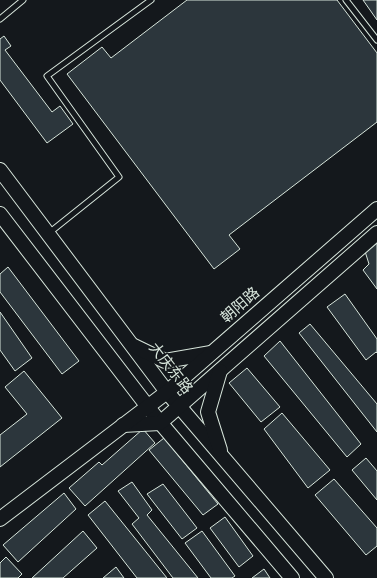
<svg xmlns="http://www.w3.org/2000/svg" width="377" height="578" font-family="'Zilla Slab','Noto Sans SC',serif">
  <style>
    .building { fill: #2c363c; stroke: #d8e6dc }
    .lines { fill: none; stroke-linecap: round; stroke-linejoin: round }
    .service-casing { stroke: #d8e6dc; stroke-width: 7 }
    .secondary-casing { stroke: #d8e6dc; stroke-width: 16 }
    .service { stroke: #14181c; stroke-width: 5 }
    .secondary { stroke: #14181c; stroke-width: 14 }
    .labels { text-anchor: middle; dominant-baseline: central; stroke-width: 3; stroke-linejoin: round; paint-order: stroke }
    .street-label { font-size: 15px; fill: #d8e6dc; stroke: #14181c }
  </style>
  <rect width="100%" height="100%" fill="#14181c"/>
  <g class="building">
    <polygon points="187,0 337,0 377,53 377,122 229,235 240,249 214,269 67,74 102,47 111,58"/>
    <polygon points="363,0 377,0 377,20"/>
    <polygon points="4,36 11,46 5,50 52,112 60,106 73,124 47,143 0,80 0,39"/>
    <polygon points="377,239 377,289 363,270 369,264 363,245"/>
    <polygon points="8,267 79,361 62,374 0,292 0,274"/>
    <polygon points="345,294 377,339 377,353 376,352 366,360 327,307"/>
    <polygon points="0,312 32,358 15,371 0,350"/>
    <polygon points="310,324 377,404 377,432 299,333"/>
    <polygon points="280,341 361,444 347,457 264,356"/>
    <polygon points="247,368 280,407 261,422 229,383"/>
    <polygon points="24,371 62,418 0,467 0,435 27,414 5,387"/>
    <polygon points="282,413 330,470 308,488 264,429"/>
    <polygon points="143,429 155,443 85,506 69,488 99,462 102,465"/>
    <polygon points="164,438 218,504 203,515 149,450"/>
    <polygon points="366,458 377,471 377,500 352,470"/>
    <polygon points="334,479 377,528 377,546 366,555 315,495"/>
    <polygon points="132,482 152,510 147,515 198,578 173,578 132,524 139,518 118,491"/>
    <polygon points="163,484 197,528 182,539 147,494"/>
    <polygon points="64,493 76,509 18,562 3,545"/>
    <polygon points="105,501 167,578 137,578 88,515"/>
    <polygon points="225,517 253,556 239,567 210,528"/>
    <polygon points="83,531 97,548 63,578 32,578"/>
    <polygon points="202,531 235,576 232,578 211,578 185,543"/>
    <polygon points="6,557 22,574 18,578 0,578 0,563"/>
    <polygon points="116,567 124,578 103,578"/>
    <polygon points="264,569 270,578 252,578"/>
  </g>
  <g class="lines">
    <g class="service-casing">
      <g id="service">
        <polyline points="346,0 377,40"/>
        <polyline points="0,19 23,0"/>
        <polyline points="49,233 119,177 47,76 151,0"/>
      </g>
    </g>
    <g class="secondary-casing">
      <g id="secondary">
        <polyline points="0,170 167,392 326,578"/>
        <polyline points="0,214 158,420 292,578"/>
        <polyline points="134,346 165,361 211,353"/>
        <polyline points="123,425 160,423 377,233"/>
        <polyline points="220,450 208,412 220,371"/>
        <polyline points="0,519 167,392 377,209"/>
      </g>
    </g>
    <use href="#service" class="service"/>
    <use href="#secondary" class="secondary"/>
  </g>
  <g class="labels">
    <g class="street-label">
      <text transform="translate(240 305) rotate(-41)">朝阳路</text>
      <text transform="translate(171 368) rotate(52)">大庆东路</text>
    </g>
  </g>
</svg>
